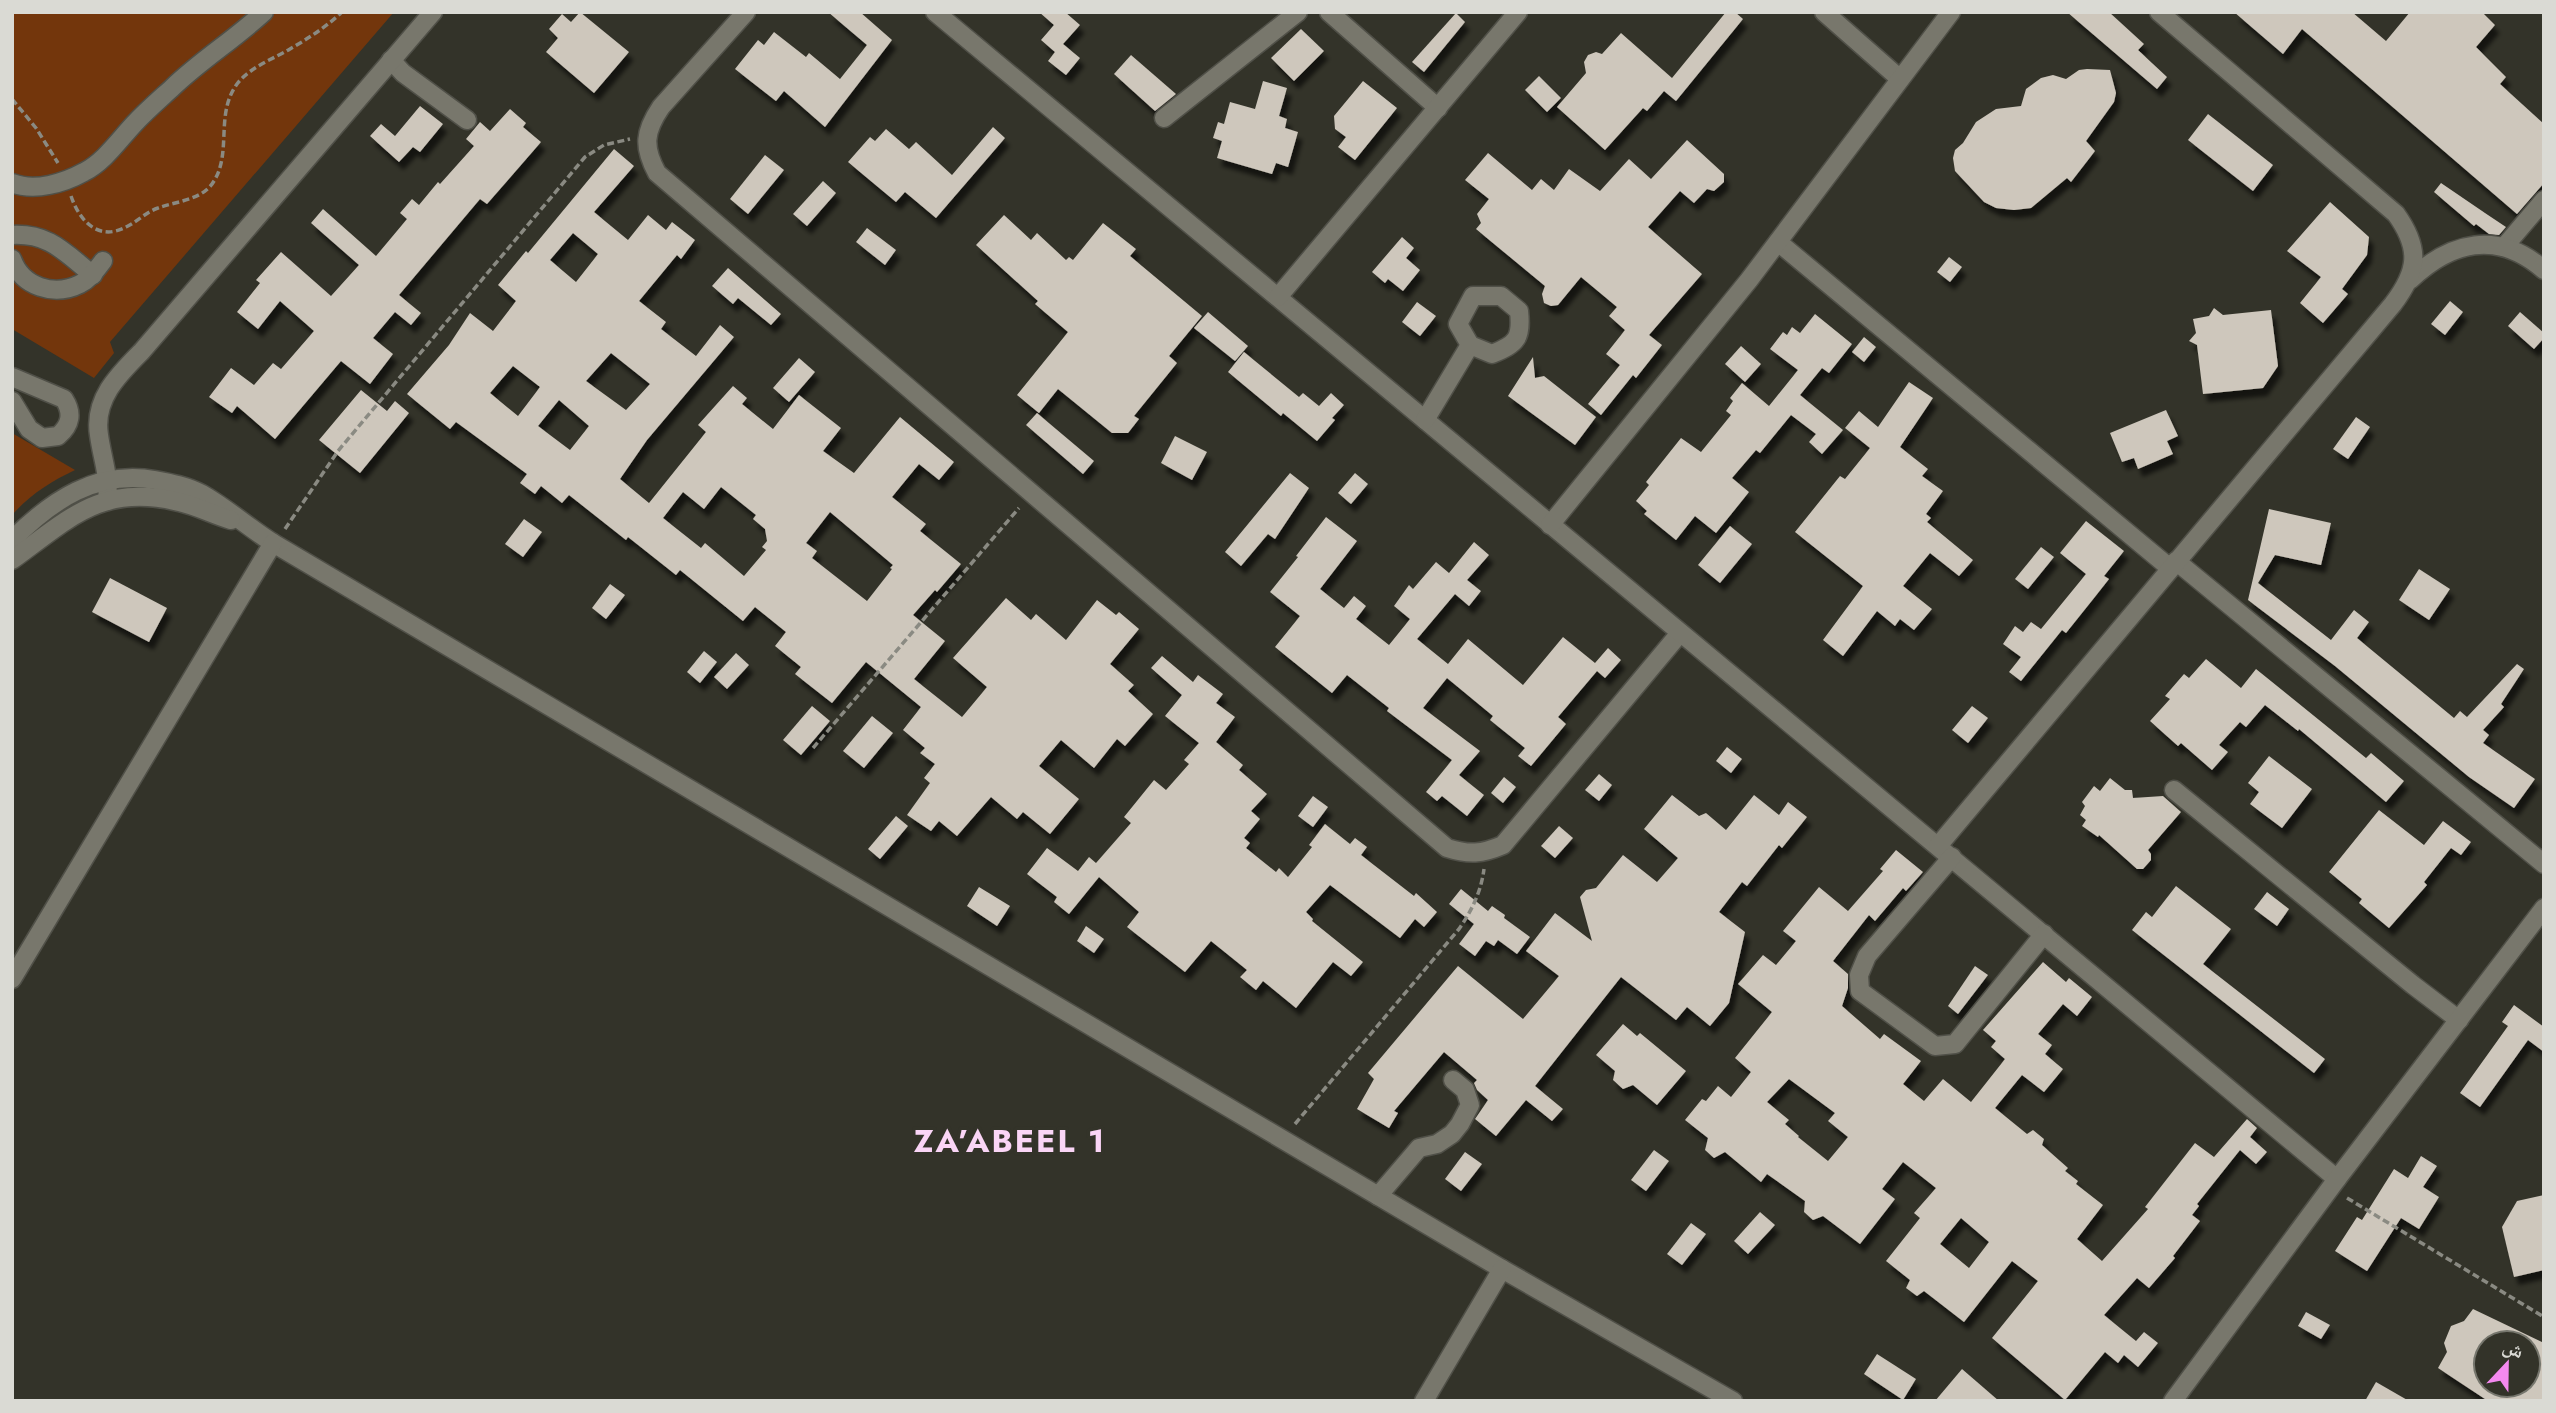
<svg xmlns="http://www.w3.org/2000/svg" width="2556" height="1413" font-family="Jost,'Noto Naskh Arabic',sans-serif">
  <style>
    .green { fill: #73360c }
    .building { fill: #cec7bc; fill-rule: evenodd; filter: url(#shadow) }
    .lines { fill: none; stroke-linecap: round; stroke-linejoin: round }
    .minor-casing { stroke: #505048; stroke-width: 21 }
    .path { stroke: #8a8a82; stroke-width: 3.5; stroke-dasharray: 7 3.5; stroke-linecap: butt }
    .minor { stroke: #78776c; stroke-width: 18 }
    .labels { text-anchor: middle; dominant-baseline: central; stroke-width: 7; stroke-linejoin: round; paint-order: stroke }
    .district-label { font-size: 32px; font-weight: bold; letter-spacing: 2px; fill: #fad5f6; stroke: #333329 }
  </style>
  <defs>
    <filter id="shadow"><feDropShadow dx="4.5" dy="8" stdDeviation="2" flood-color="#0009"/></filter>
  </defs>
  <rect width="100%" height="100%" fill="#333329"/>
  <g class="green">
    <polygon points="12,12 394,12 110,342 114,353 94,378 12,329"/>
    <path d="M12,433L75,470C50,482 31,494 12,515Z"/>
  </g>
  <g class="building">
    <polygon points="580,12 629,52 594,93 546,52 558,38 549,29 562,14 571,22"/>
    <polygon points="828,12 860,12 892,40 825,127 784,91 776,101 735,69 758,40 764,45 774,32 806,57 809,53 840,79 867,45"/>
    <polygon points="1039,12 1065,12 1080,25 1063,44 1080,58 1066,75 1048,61 1055,52 1041,40 1054,25"/>
    <polygon points="1726,12 1735,12 1743,19 1676,101 1664,91 1647,111 1643,108 1605,150 1557,107 1586,73 1584,62 1588,55 1596,52 1602,54 1621,33 1672,78"/>
    <polygon points="2067,12 2109,12 2144,44 2138,50 2167,77 2157,89"/>
    <polygon points="2234,12 2352,12 2386,41 2410,12 2482,12 2495,25 2476,47 2506,77 2500,84 2544,124 2544,183 2517,214 2302,29 2283,54"/>
    <polygon points="1456,13 1465,22 1424,72 1412,62"/>
    <polygon points="1301,29 1324,51 1294,81 1271,58"/>
    <polygon points="1131,55 1176,94 1155,111 1114,74"/>
    <polygon points="2087,69 2110,70 2116,93 2114,102 2086,141 2095,151 2071,182 2067,178 2031,208 2014,210 1996,208 1984,202 1955,171 1953,158 1955,150 1963,143 1976,122 1996,109 2021,106 2026,89 2041,78 2053,75 2066,79 2079,70"/>
    <polygon points="1539,76 1561,98 1547,112 1525,90"/>
    <polygon points="1263,81 1287,88 1279,116 1287,119 1285,128 1298,132 1288,167 1276,163 1272,174 1217,158 1222,141 1213,138 1218,122 1224,124 1230,102 1255,109"/>
    <polygon points="1363,81 1397,108 1355,160 1338,147 1346,137 1335,129 1334,116"/>
    <polygon points="420,106 443,124 420,152 413,147 399,162 370,136 381,124 395,136"/>
    <polygon points="510,109 526,123 523,127 541,142 487,204 480,199 399,295 421,313 411,325 395,312 373,338 393,354 370,384 341,361 275,439 237,406 232,413 209,397 231,368 254,385 273,363 281,369 314,331 280,301 258,329 237,312 260,283 256,280 281,252 331,296 359,265 311,223 323,209 376,256 407,219 400,213 412,199 419,205 438,182 440,184 474,146 466,139 480,122 490,131"/>
    <polygon points="2208,114 2273,165 2253,191 2188,140"/>
    <polygon points="993,127 1005,138 936,218 905,192 896,202 848,162 870,137 875,141 886,129 909,149 916,142 952,175"/>
    <polygon points="1687,140 1724,174 1724,182 1714,191 1707,189 1694,203 1680,191 1648,227 1702,274 1649,335 1662,345 1636,378 1633,375 1601,415 1588,404 1620,365 1606,354 1625,330 1609,316 1617,307 1581,277 1558,305 1551,306 1544,303 1542,294 1545,286 1476,229 1481,223 1477,214 1489,199 1465,180 1488,153 1532,190 1541,179 1554,190 1569,169 1600,191 1629,159 1651,179"/>
    <path d="M614,149L634,166L594,212L628,240L648,215L666,230L672,222L695,240L681,259L677,255L639,301L666,322L661,329L696,356L720,325L734,337L647,440L620,479L649,503L706,432L698,425L733,386L747,398L742,404L773,429L799,395L841,428L823,451L854,473L900,417L954,462L939,480L919,464L892,497L926,524L920,531L961,564L937,592L935,590L913,615L945,641L914,679L962,717L987,687L953,658L1006,598L1031,620L1036,614L1066,640L1097,600L1116,615L1119,612L1139,629L1110,664L1134,685L1128,691L1153,714L1125,746L1117,739L1094,768L1061,740L1039,766L1079,799L1050,834L1023,812L1017,819L991,797L957,836L939,821L931,831L907,815L930,783L924,778L935,764L920,753L925,748L903,730L921,707L866,662L832,703L795,674L801,667L775,646L786,632L755,607L743,621L680,570L676,575L628,537L626,540L569,495L562,503L541,486L535,494L520,483L527,474L456,422L450,429L407,394L449,345L470,313L493,331L516,301L498,285L526,251L528,253ZM573,233L598,254L576,282L550,260ZM611,353L650,384L626,410L586,381ZM513,366L540,387L518,416L490,393ZM559,400L589,426L570,450L538,426ZM721,487L756,515L753,519L765,529L767,541L762,547L766,550L744,576L705,543L701,548L663,518L683,492L704,509ZM830,512L893,565L890,568L892,569L867,601L812,558L817,551L806,543Z"/>
    <polygon points="765,155 784,170 748,214 730,199"/>
    <polygon points="823,181 836,193 807,226 793,214"/>
    <polygon points="2441,183 2485,213 2506,227 2499,235 2489,234 2476,224 2474,226 2434,192"/>
    <polygon points="2330,202 2369,237 2367,255 2342,289 2348,294 2323,323 2300,303 2321,277 2287,251"/>
    <polygon points="1004,215 1031,240 1037,233 1066,260 1069,257 1073,260 1103,223 1136,249 1130,256 1202,316 1169,356 1177,363 1134,416 1139,419 1128,433 1112,433 1058,389 1039,413 1017,395 1068,332 1035,304 1038,301 976,245"/>
    <polygon points="867,228 896,250 885,265 856,242"/>
    <polygon points="1402,237 1414,248 1406,258 1420,270 1403,291 1388,279 1385,283 1372,272"/>
    <polygon points="1949,257 1962,267 1950,282 1937,272"/>
    <polygon points="728,268 781,314 771,325 738,298 733,304 712,286"/>
    <polygon points="2450,301 2463,312 2445,335 2431,324"/>
    <polygon points="1417,302 1436,316 1420,336 1402,322"/>
    <polygon points="2214,308 2223,315 2271,310 2278,366 2263,388 2203,394 2197,345 2189,341 2196,333 2193,319 2209,316"/>
    <polygon points="1208,312 1248,346 1235,361 1194,328"/>
    <polygon points="2520,312 2544,333 2544,338 2534,349 2508,326"/>
    <polygon points="1815,314 1852,344 1829,373 1822,368 1800,395 1843,430 1822,454 1809,442 1816,434 1791,415 1760,453 1756,450 1732,478 1749,492 1716,533 1695,516 1676,540 1644,514 1647,511 1636,501 1649,485 1646,482 1681,438 1701,452 1731,415 1726,411 1733,401 1730,398 1742,383 1769,406 1798,370 1770,349 1783,332 1787,335 1792,327 1800,333"/>
    <polygon points="1864,337 1876,347 1864,362 1852,352"/>
    <polygon points="1741,346 1761,364 1745,382 1725,364"/>
    <polygon points="1244,352 1299,397 1303,393 1319,406 1331,393 1344,405 1332,418 1335,420 1317,441 1283,413 1281,416 1228,372"/>
    <polygon points="1533,357 1535,378 1544,376 1596,417 1575,445 1508,396"/>
    <polygon points="799,358 815,372 789,402 773,388"/>
    <polygon points="1909,382 1933,398 1900,447 1928,469 1922,476 1943,491 1926,514 1931,518 1927,522 1973,560 1959,576 1930,553 1903,586 1932,609 1914,630 1900,619 1895,626 1877,611 1843,656 1823,640 1863,586 1795,532 1840,476 1845,479 1870,448 1845,428 1859,411 1878,427"/>
    <polygon points="361,390 387,411 395,401 409,413 360,473 319,440"/>
    <polygon points="2166,410 2178,436 2167,441 2173,454 2138,469 2134,458 2122,462 2110,433"/>
    <polygon points="1037,413 1094,461 1083,474 1026,425"/>
    <polygon points="2356,417 2370,427 2348,459 2333,449"/>
    <polygon points="1175,436 1207,452 1192,480 1161,463"/>
    <polygon points="1290,473 1309,488 1275,539 1268,534 1241,566 1225,552"/>
    <polygon points="1355,473 1368,484 1351,504 1338,493"/>
    <polygon points="2269,509 2331,523 2321,565 2275,555 2258,583 2331,640 2354,610 2369,622 2357,638 2454,718 2460,711 2467,717 2517,664 2524,669 2501,704 2504,707 2483,730 2489,735 2483,743 2535,779 2514,808 2469,777 2335,666 2248,600"/>
    <polygon points="1326,517 1357,541 1320,589 1344,608 1354,596 1366,606 1356,619 1389,645 1410,619 1394,606 1409,585 1413,589 1436,562 1449,573 1474,542 1489,555 1467,580 1481,591 1469,606 1455,594 1417,639 1448,664 1468,639 1523,685 1563,637 1595,663 1608,648 1621,660 1605,678 1597,671 1558,717 1566,724 1531,766 1518,756 1525,748 1490,720 1493,716 1447,678 1423,708 1480,751 1459,775 1484,795 1467,816 1442,796 1437,801 1426,792 1452,760 1387,711 1389,708 1347,675 1332,693 1275,647 1300,616 1270,592 1298,557 1296,556"/>
    <polygon points="524,519 542,532 523,557 505,544"/>
    <polygon points="2086,521 2124,551 2104,576 2109,579 2094,598 2066,633 2062,630 2021,681 2009,672 2021,657 2003,644 2015,626 2023,632 2031,622 2041,629 2086,574 2060,553"/>
    <polygon points="1730,526 1752,544 1720,583 1698,565"/>
    <polygon points="2041,547 2054,557 2028,589 2015,579"/>
    <polygon points="2419,569 2450,589 2429,620 2399,600"/>
    <polygon points="110,578 167,608 149,642 92,612"/>
    <polygon points="610,584 625,595 606,619 592,608"/>
    <polygon points="704,651 717,662 700,683 687,672"/>
    <polygon points="736,653 749,665 727,689 714,677"/>
    <polygon points="1162,656 1193,682 1198,675 1223,694 1216,703 1235,717 1216,742 1243,765 1239,770 1267,794 1251,811 1260,819 1244,838 1250,843 1246,848 1276,872 1279,868 1288,877 1312,847 1309,845 1325,824 1350,844 1355,838 1367,847 1361,855 1414,896 1416,893 1437,912 1424,927 1415,919 1400,938 1330,885 1306,912 1313,919 1312,921 1363,962 1351,976 1333,962 1296,1008 1263,981 1256,990 1240,977 1247,970 1211,941 1185,972 1127,927 1139,912 1099,877 1069,914 1054,902 1057,897 1027,874 1047,848 1078,871 1089,857 1096,863 1131,823 1124,817 1154,780 1166,790 1189,764 1184,760 1199,743 1165,716 1182,695 1151,668"/>
    <polygon points="2206,659 2241,688 2256,669 2366,758 2371,753 2404,781 2386,802 2299,729 2298,731 2265,705 2246,727 2240,722 2219,745 2228,752 2212,770 2181,743 2178,746 2150,721 2170,699 2165,696 2184,674 2189,678"/>
    <polygon points="812,706 830,721 801,755 783,740"/>
    <polygon points="1972,706 1988,718 1968,743 1952,730"/>
    <polygon points="872,716 893,733 864,768 843,751"/>
    <polygon points="1727,747 1742,759 1731,773 1716,761"/>
    <polygon points="2269,756 2312,789 2282,828 2250,804 2259,792 2248,783"/>
    <polygon points="1599,774 1612,785 1599,801 1585,790"/>
    <polygon points="1504,777 1516,787 1503,803 1491,793"/>
    <polygon points="2110,778 2125,790 2132,790 2133,798 2163,796 2181,812 2148,850 2151,854 2151,860 2143,869 2137,869 2099,835 2098,837 2082,826 2086,820 2080,815 2085,806 2082,802 2094,786 2100,791"/>
    <polygon points="1672,795 1699,816 1706,813 1726,830 1754,795 1779,815 1788,802 1807,817 1782,848 1779,845 1747,886 1742,882 1719,912 1745,932 1729,1003 1710,1026 1687,1007 1676,1020 1621,977 1535,1086 1563,1109 1552,1121 1526,1100 1496,1136 1475,1119 1488,1100 1477,1090 1474,1083 1477,1080 1444,1052 1394,1111 1398,1113 1389,1128 1357,1109 1374,1079 1368,1073 1458,966 1523,1019 1559,976 1526,951 1555,913 1592,941 1580,897 1586,890 1596,888 1623,855 1657,882 1678,858 1644,829"/>
    <polygon points="1313,796 1328,807 1313,827 1298,816"/>
    <polygon points="2379,810 2424,845 2443,821 2471,842 2461,855 2451,848 2424,882 2427,885 2389,928 2359,903 2362,899 2329,872"/>
    <polygon points="896,816 908,826 880,859 868,849"/>
    <polygon points="1559,826 1573,838 1555,858 1541,846"/>
    <path d="M1896,850L1923,872L1906,891L1903,888L1875,921L1869,915L1833,961L1848,974V988L1842,1006L1880,1039L1884,1034L1921,1061L1903,1084L1924,1101L1943,1079L1971,1102L2005,1059L1991,1047L1996,1041L1983,1030L2043,962L2066,982L2069,978L2092,997L2077,1016L2063,1004L2038,1034L2052,1045L2045,1054L2063,1069L2044,1092L2022,1075L1995,1108L2027,1134L2033,1130L2044,1139L2042,1145L2068,1168L2065,1171L2078,1181L2076,1184L2103,1205L2077,1239L2102,1261L2148,1209L2145,1207L2195,1143L2214,1157L2247,1119L2257,1128L2250,1137L2267,1152L2256,1164L2240,1150L2197,1204L2199,1206L2192,1215L2200,1221L2173,1256L2175,1258L2149,1288L2137,1278L2104,1315L2136,1341L2144,1332L2158,1343L2138,1367L2124,1355L2118,1363L2105,1352L2065,1400L1992,1338L2038,1281L2012,1261L1964,1322L1924,1291L1917,1296L1906,1288L1910,1280L1886,1261L1920,1218L1914,1213L1936,1188L1903,1162L1882,1189L1895,1199L1860,1244L1823,1216L1813,1220L1804,1212L1805,1201L1767,1174L1761,1182L1725,1152L1714,1158L1705,1150L1708,1138L1685,1120L1702,1099L1706,1101L1718,1086L1731,1097L1751,1072L1735,1058L1772,1012L1738,984L1763,955L1776,965L1796,941L1783,931L1819,887L1848,911L1883,871L1880,869ZM1789,1079L1835,1113L1828,1121L1848,1137L1828,1161L1798,1137L1799,1136L1785,1124L1789,1120L1767,1102ZM1961,1218L1989,1242L1969,1268L1940,1244Z"/>
    <polygon points="2176,886 2231,929 2203,964 2325,1059 2314,1073 2132,930 2146,912 2152,917"/>
    <polygon points="979,887 1010,906 997,926 967,906"/>
    <polygon points="1461,889 1488,911 1492,906 1505,915 1504,918 1530,937 1517,954 1498,940 1494,946 1486,941 1475,956 1459,944 1474,924 1449,904"/>
    <polygon points="2267,892 2289,909 2277,926 2254,909"/>
    <polygon points="1086,926 1104,939 1094,953 1077,941"/>
    <polygon points="1975,966 1988,975 1958,1014 1948,1006"/>
    <polygon points="2514,1005 2544,1027 2544,1052 2528,1040 2480,1107 2460,1093 2508,1026 2502,1022"/>
    <polygon points="1623,1024 1637,1036 1640,1033 1686,1071 1657,1105 1633,1085 1623,1089 1613,1080 1615,1071 1596,1055"/>
    <polygon points="1654,1150 1669,1161 1646,1191 1631,1180"/>
    <polygon points="1465,1152 1482,1164 1461,1191 1445,1179"/>
    <polygon points="2421,1156 2437,1166 2423,1187 2439,1197 2419,1229 2401,1218 2367,1271 2335,1251 2357,1217 2362,1220 2394,1169 2408,1178"/>
    <polygon points="2544,1195 2544,1270 2514,1277 2502,1227 2517,1201"/>
    <polygon points="1760,1212 1775,1225 1748,1254 1734,1241"/>
    <polygon points="1691,1223 1706,1234 1682,1265 1667,1254"/>
    <path d="M2473,1309L2544,1343V1401H2488L2438,1368L2447,1352L2444,1343L2451,1326L2464,1321ZM2486,1343H2528V1385H2486Z"/>
    <polygon points="2306,1312 2330,1325 2321,1339 2298,1326"/>
    <polygon points="1877,1354 1916,1379 1903,1400 1864,1374"/>
    <polygon points="1962,1369 1999,1401 1935,1401"/>
    <polygon points="2376,1382 2409,1401 2365,1401"/>
  </g>
  <g class="lines">
    <g class="minor-casing">
      <g id="minor">
        <path d="M746,12L661,107C644,132 643,147 657,173L1447,848C1469,855 1482,854 1503,845L1680,633"/>
        <polyline points="935,12 2337,1179"/>
        <polyline points="1329,12 1438,108"/>
        <polyline points="1824,12 1899,78"/>
        <polyline points="391,60 403,73 467,120"/>
        <polyline points="1164,118 1298,12"/>
        <path d="M12,183C35,192 64,183 84,172C104,162 119,140 134,124C146,111 160,99 173,87C201,60 235,39 264,12"/>
        <path d="M12,235C50,233 65,253 93,275"/>
        <polyline points="1778,242 2170,568"/>
        <polyline points="2504,247 2544,200"/>
        <path d="M12,259C22,287 54,297 80,284C90,279 96,270 103,261"/>
        <path d="M2410,280C2451,241 2498,230 2544,270"/>
        <polyline points="1278,297 1518,12"/>
        <path d="M12,377L64,399C73,413 71,425 58,436L42,438L29,429L12,401"/>
        <path d="M1425,420L1470,345L1492,354C1517,344 1522,338 1519,311L1501,296H1473L1458,324L1470,345"/>
        <path d="M107,501C110,477 102,458 99,435C93,399 119,374 142,351L433,12"/>
        <polyline points="1550,525 1749,280 1951,12"/>
        <path d="M12,540C52,500 96,470 155,480C171,483 187,486 202,494C227,508 249,528 273,543L1502,1269L1733,1401"/>
        <path d="M12,560C70,518 102,483 179,502C197,506 214,515 231,520"/>
        <polyline points="2176,561 2544,864"/>
        <polyline points="2174,790 2413,985 2459,1020"/>
        <path d="M1938,846L2393,304C2418,271 2421,249 2396,214L2159,12"/>
        <polyline points="1952,857 1867,956 1859,975 1860,991 1935,1046 1955,1044 2044,934"/>
        <polyline points="12,979 273,543"/>
        <polyline points="1378,1196 1419,1148 1437,1144 1452,1134 1460,1124 1470,1105 1465,1090 1453,1080"/>
        <polyline points="1424,1401 1502,1269"/>
        <polyline points="2173,1401 2337,1179 2544,908"/>
      </g>
    </g>
    <g class="path">
      <polyline points="12,99 36,128 58,163"/>
      <path d="M71,196C79,220 98,242 126,227C137,222 146,212 158,208C177,201 203,200 214,181C232,152 215,114 237,84C250,67 273,59 290,49C309,38 326,27 342,12"/>
      <polyline points="285,529 338,451 585,157 604,145 630,139"/>
      <polyline points="813,748 1019,508"/>
      <path d="M1295,1124L1459,929C1472,910 1481,892 1484,869"/>
      <polyline points="2347,1198 2544,1317"/>
    </g>
    <use href="#minor" class="minor"/>
  </g>
  <g class="labels">
    <g class="district-label">
      <text x="1010" y="1141">ZA’ABEEL 1</text>
    </g>
  </g>
  <rect width="2556" height="1413" fill="none" stroke="#dadad4" stroke-width="28"/>
  <g transform="translate(2507 1364) rotate(22)"><circle r="33" fill="#333329" stroke="#76766d" stroke-width="2"/>
  <path d="M0-5L12 26L0 18L-12 26Z" fill="#f489ef"/>
  <text y="-10" font-size="19" font-weight="bold" text-anchor="middle" fill="#dadad4">ش</text>
  </g>
</svg>
